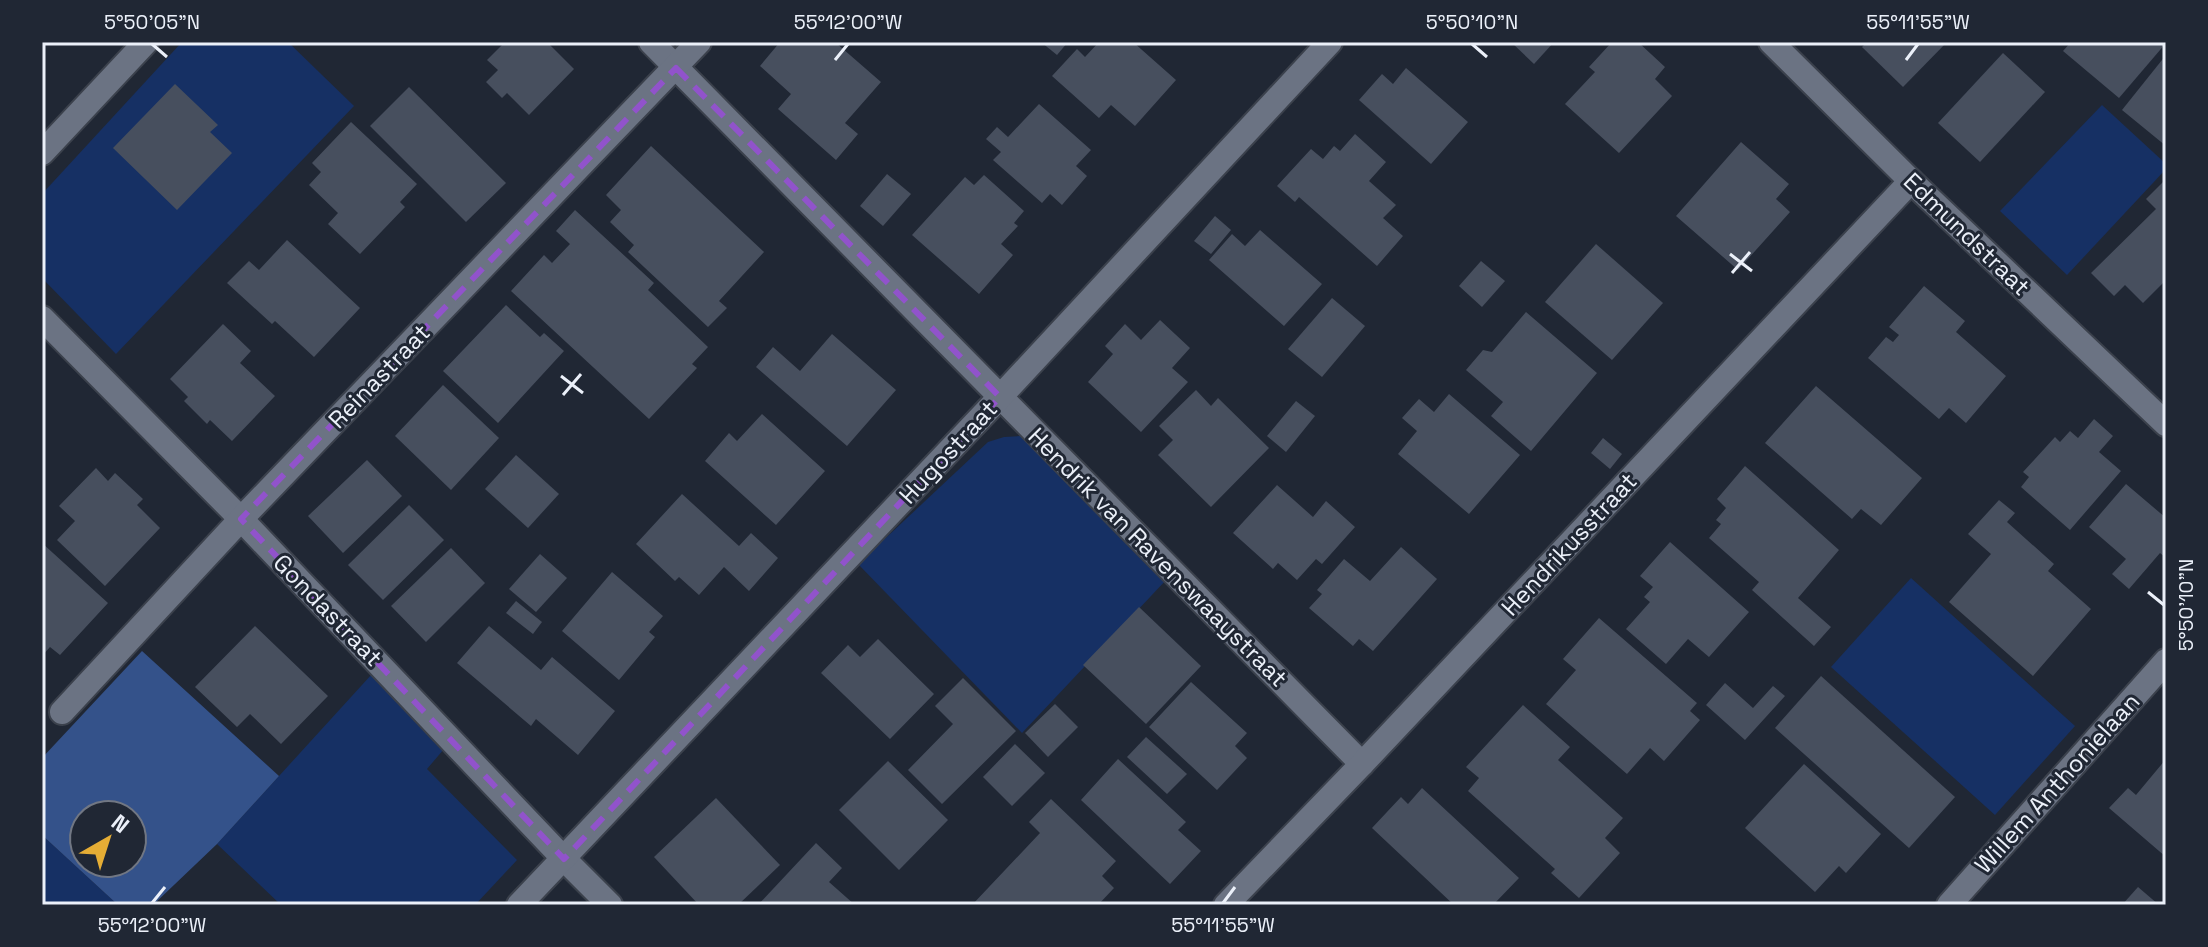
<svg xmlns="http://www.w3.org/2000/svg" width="2208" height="947" font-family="'Space Grotesk',sans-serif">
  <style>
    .green { fill: #163064 }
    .forest { fill: #34528a; fill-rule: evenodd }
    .building { fill: #474f5e }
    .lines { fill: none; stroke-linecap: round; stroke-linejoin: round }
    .minor-casing { stroke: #3b414c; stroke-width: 28 }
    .minor { stroke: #6b7383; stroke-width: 24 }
    .marked { fill: none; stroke: #9153cb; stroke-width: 6; stroke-dasharray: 16 10; stroke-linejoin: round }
    .ticks { fill: none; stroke: #ebf0f9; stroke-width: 3 }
    .labels { text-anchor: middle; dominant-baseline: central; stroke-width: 6; stroke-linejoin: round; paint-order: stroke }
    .street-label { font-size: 24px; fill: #ebf0f9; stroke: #202734 }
    .neatline { fill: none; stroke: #ebf0f9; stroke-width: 3 }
    .ticks-label { font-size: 20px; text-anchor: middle; fill: #ebf0f9 }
  </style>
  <rect width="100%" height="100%" fill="#202734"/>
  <g class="green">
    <polygon points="182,42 288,42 354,106 116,354 42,278 42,194"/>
    <polygon points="2102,105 2166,164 2166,169 2067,275 2000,211"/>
    <polygon points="1021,436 1033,442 1167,579 1022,733 858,564 988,442 1004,437"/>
    <polygon points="1911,578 2075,726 1995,815 1831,667"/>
    <polygon points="372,674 444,749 427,769 517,860 475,905 281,905 217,844"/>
    <polygon points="42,835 118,905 42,905"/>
  </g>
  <path class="forest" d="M142,651L279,776L217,844L153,905H118L42,835V758ZM84,815H132V863H84Z"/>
  <g class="building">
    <polygon points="505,42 547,42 574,69 529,115 507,93 502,98 486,82 498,70 487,60"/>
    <polygon points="780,42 800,42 803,45 806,42 835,42 881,82 845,123 858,134 836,160 778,109 791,94 760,66"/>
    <polygon points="1041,42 1068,42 1057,55"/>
    <polygon points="1099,42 1133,42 1176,80 1135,126 1111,105 1099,118 1052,76 1077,49 1085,57"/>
    <polygon points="1511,42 1554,42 1534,64"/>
    <polygon points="1612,42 1638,42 1665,67 1655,79 1672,96 1619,153 1565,104 1595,72 1589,67"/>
    <polygon points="1867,42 1947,42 1903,87 1862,47"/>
    <polygon points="2071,42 2166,42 2166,43 2119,98 2063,51"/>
    <polygon points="2003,53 2045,92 1980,162 1938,123"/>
    <polygon points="2166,55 2166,146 2122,110"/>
    <polygon points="1406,68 1468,122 1431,164 1359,100 1382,74 1393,84"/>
    <polygon points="175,84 218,125 210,132 232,153 177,210 113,148"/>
    <polygon points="409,87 506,183 466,222 370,126"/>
    <polygon points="1039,104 1091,150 1076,166 1087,176 1062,205 1050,194 1042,203 993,160 1001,152 986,139 997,127 1008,137"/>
    <polygon points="351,122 417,184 400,202 405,207 360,254 328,224 338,213 309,185 321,172 312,163"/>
    <polygon points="1355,134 1386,162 1369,181 1396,205 1383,218 1403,236 1377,266 1299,197 1295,202 1277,186 1311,149 1323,159 1334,146 1340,151"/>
    <polygon points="1741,142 1789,184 1776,199 1790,212 1738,270 1676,216"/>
    <polygon points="651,146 764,252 719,301 727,308 708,327 628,252 634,245 610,222 621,210 606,195"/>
    <polygon points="887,174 911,194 883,226 860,206"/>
    <polygon points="984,175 1024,211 1014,223 1018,226 1001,244 1013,255 979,294 912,235 965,177 974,185"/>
    <polygon points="2166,179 2166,280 2143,303 2125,285 2114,296 2091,273 2156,209 2146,199"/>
    <polygon points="575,210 654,283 648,290 708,347 692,364 697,368 649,419 511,291 544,255 552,263 570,244 556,231"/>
    <polygon points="1215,216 1231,230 1211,254 1194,241"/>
    <polygon points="1260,230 1322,284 1284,326 1209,260 1232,234 1245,246"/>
    <polygon points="287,240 360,308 314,357 275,321 272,324 227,283 249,261 259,270"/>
    <polygon points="1596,244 1663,303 1612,360 1545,302"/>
    <polygon points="1481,261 1505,281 1482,307 1459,286"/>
    <polygon points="1924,286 1965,321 1956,332 2006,376 1966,423 1949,408 1939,419 1868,358 1886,337 1893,342 1899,335 1889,327"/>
    <polygon points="1332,298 1365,326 1322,377 1288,349"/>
    <polygon points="506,305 540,337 544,333 564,351 498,423 443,371"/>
    <polygon points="1526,312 1597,373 1531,451 1491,416 1503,402 1466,370 1483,350 1492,352"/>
    <polygon points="1160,320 1190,348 1172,368 1188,382 1141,432 1088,382 1113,354 1105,346 1125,324 1141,340"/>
    <polygon points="223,324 251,351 240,363 275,396 232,441 210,420 207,424 184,401 188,397 170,379"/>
    <polygon points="832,334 896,390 847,446 756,367 773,347 800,371"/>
    <polygon points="443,385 499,438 451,490 395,436"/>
    <polygon points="1816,386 1922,478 1881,525 1861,509 1852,519 1765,443"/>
    <polygon points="1196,390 1211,406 1218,398 1269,448 1211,507 1158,455 1173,440 1159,426"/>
    <polygon points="1449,394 1520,455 1469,514 1398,454 1417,431 1402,418 1419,399 1434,412"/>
    <polygon points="1296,401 1315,416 1286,452 1267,436"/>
    <polygon points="762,414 825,471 776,525 705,461 729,433 737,441"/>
    <polygon points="2094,419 2113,436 2099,452 2121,471 2070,530 2021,487 2029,477 2023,472 2055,437 2060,442 2070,431 2078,438"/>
    <polygon points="1603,438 1622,454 1610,469 1591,453"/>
    <polygon points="516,455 559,494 528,528 485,489"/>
    <polygon points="367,460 402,496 343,553 308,516"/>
    <polygon points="1745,466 1839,550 1798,598 1831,627 1814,646 1752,590 1759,582 1709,538 1721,524 1716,520 1726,508 1717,499"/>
    <polygon points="96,468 108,481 115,473 143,499 137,505 160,528 105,586 57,540 75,521 59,506"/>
    <polygon points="2126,484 2166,518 2166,558 2160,553 2129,589 2112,574 2126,559 2089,527"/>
    <polygon points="1277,485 1313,517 1326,501 1355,527 1322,564 1316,559 1297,580 1278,563 1273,569 1233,533"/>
    <polygon points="682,494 739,546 751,533 778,558 749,591 724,567 699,595 679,577 675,581 636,544"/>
    <polygon points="1999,500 2015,513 2007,522 2054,564 2048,571 2091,609 2033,676 1949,602 1991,554 1968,534"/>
    <polygon points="409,505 444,540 383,600 348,565"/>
    <polygon points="1670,542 1749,612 1709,657 1688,639 1666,664 1626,629 1650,602 1644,597 1653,587 1640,576"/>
    <polygon points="42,543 108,603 60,655 50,647 42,656"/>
    <polygon points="1401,547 1437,579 1373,651 1359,639 1353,646 1309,608 1322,594 1317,590 1344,559 1370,581"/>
    <polygon points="451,548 485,583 426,642 391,606"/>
    <polygon points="540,554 567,578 536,612 509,589"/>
    <polygon points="612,572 663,616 649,632 655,637 619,680 562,631"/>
    <polygon points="516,601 542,622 533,634 506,613"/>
    <polygon points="1139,607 1201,666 1146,724 1083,665"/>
    <polygon points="1599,618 1697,703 1690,711 1700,720 1664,761 1650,748 1627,774 1546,704 1576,670 1563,659"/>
    <polygon points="255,626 328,696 281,744 250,714 237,727 195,687"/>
    <polygon points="489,626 541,670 552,657 615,711 578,755 536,719 531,726 457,663"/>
    <polygon points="878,639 934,694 890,739 821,673 848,645 860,657"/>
    <polygon points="1821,676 1955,797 1909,848 1775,728"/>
    <polygon points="963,678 1016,731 942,804 908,770 953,724 935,706"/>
    <polygon points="1191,682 1247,733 1235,746 1247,758 1217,790 1149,727"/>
    <polygon points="1725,683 1753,708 1773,686 1785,696 1745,740 1706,705"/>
    <polygon points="1055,704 1078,727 1048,757 1025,733"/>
    <polygon points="1523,705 1570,747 1558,760 1623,818 1605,838 1620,853 1579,898 1551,873 1555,869 1468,791 1479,778 1466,767"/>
    <polygon points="1146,737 1187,774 1167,794 1127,757"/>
    <polygon points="1015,744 1045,773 1012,806 983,777"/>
    <polygon points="1118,759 1186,822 1178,830 1201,851 1170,884 1081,800"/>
    <polygon points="2166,759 2166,857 2109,808 2128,788 2136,795"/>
    <polygon points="888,761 948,820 899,870 839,810"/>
    <polygon points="1804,764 1881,834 1846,873 1839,866 1815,892 1745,828"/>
    <polygon points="1422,788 1519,878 1493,905 1454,905 1372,828 1401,797 1408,804"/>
    <polygon points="716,798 780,865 738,905 699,905 654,857"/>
    <polygon points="1051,799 1116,861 1102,876 1114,888 1098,905 972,905 1040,833 1029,822"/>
    <polygon points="816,843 842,868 829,882 855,905 758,905"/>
    <polygon points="2138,887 2159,905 2122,905"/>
  </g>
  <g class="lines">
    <g class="minor-casing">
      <g id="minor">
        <polyline points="651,42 1362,764"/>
        <polyline points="1771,42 1911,181 2166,424"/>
        <polyline points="42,153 146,42"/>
        <polyline points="42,318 241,519 564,859 610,905"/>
        <polyline points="62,712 241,519 699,42"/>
        <polyline points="519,905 1000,397 1330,42"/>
        <polyline points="1226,905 1362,764 1911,181"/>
        <polyline points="1949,905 2166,661"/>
      </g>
    </g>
    <use href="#minor" class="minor"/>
  </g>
  <path class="marked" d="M676,68L1000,397L564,859L241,519Z"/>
  <path class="ticks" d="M152,44L167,57M1472,44L1487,57M835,60L848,44M1906,60L1918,44M1730,254L1752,271M1732,273L1750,252M561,376L583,393M563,395L581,374M2148,592L2164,605M152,903L165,887M1223,903L1235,887"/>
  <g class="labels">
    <g class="street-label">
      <text transform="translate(1967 234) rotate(44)">Edmundstraat</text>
      <text transform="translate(379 376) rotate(-46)">Reinastraat</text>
      <text transform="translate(948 452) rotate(-47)">Hugostraat</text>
      <text transform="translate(1569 544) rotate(-47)">Hendrikusstraat</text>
      <text transform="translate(1158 557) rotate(45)">Hendrik van Ravenswaaystraat</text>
      <text transform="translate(328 610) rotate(46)">Gondastraat</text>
      <text transform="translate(2057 783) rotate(-48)">Willem Anthonielaan</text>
    </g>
  </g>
  <rect width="2208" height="947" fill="none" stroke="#202734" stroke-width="88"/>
  <g transform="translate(108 839) rotate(39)"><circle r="38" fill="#202734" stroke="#717783" stroke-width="2"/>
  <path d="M0-6L14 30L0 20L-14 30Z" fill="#e5ad35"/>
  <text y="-12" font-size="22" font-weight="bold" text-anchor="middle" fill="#ebf0f9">N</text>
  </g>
  <rect x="44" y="44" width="2120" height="859" class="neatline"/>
  <g class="ticks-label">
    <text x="152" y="29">5°50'05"N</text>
    <text x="848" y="29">55°12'00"W</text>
    <text x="1472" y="29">5°50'10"N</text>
    <text x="1918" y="29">55°11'55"W</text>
    <text transform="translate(2186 605) rotate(-90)" y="7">5°50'10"N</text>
    <text x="152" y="932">55°12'00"W</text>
    <text x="1223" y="932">55°11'55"W</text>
  </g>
</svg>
